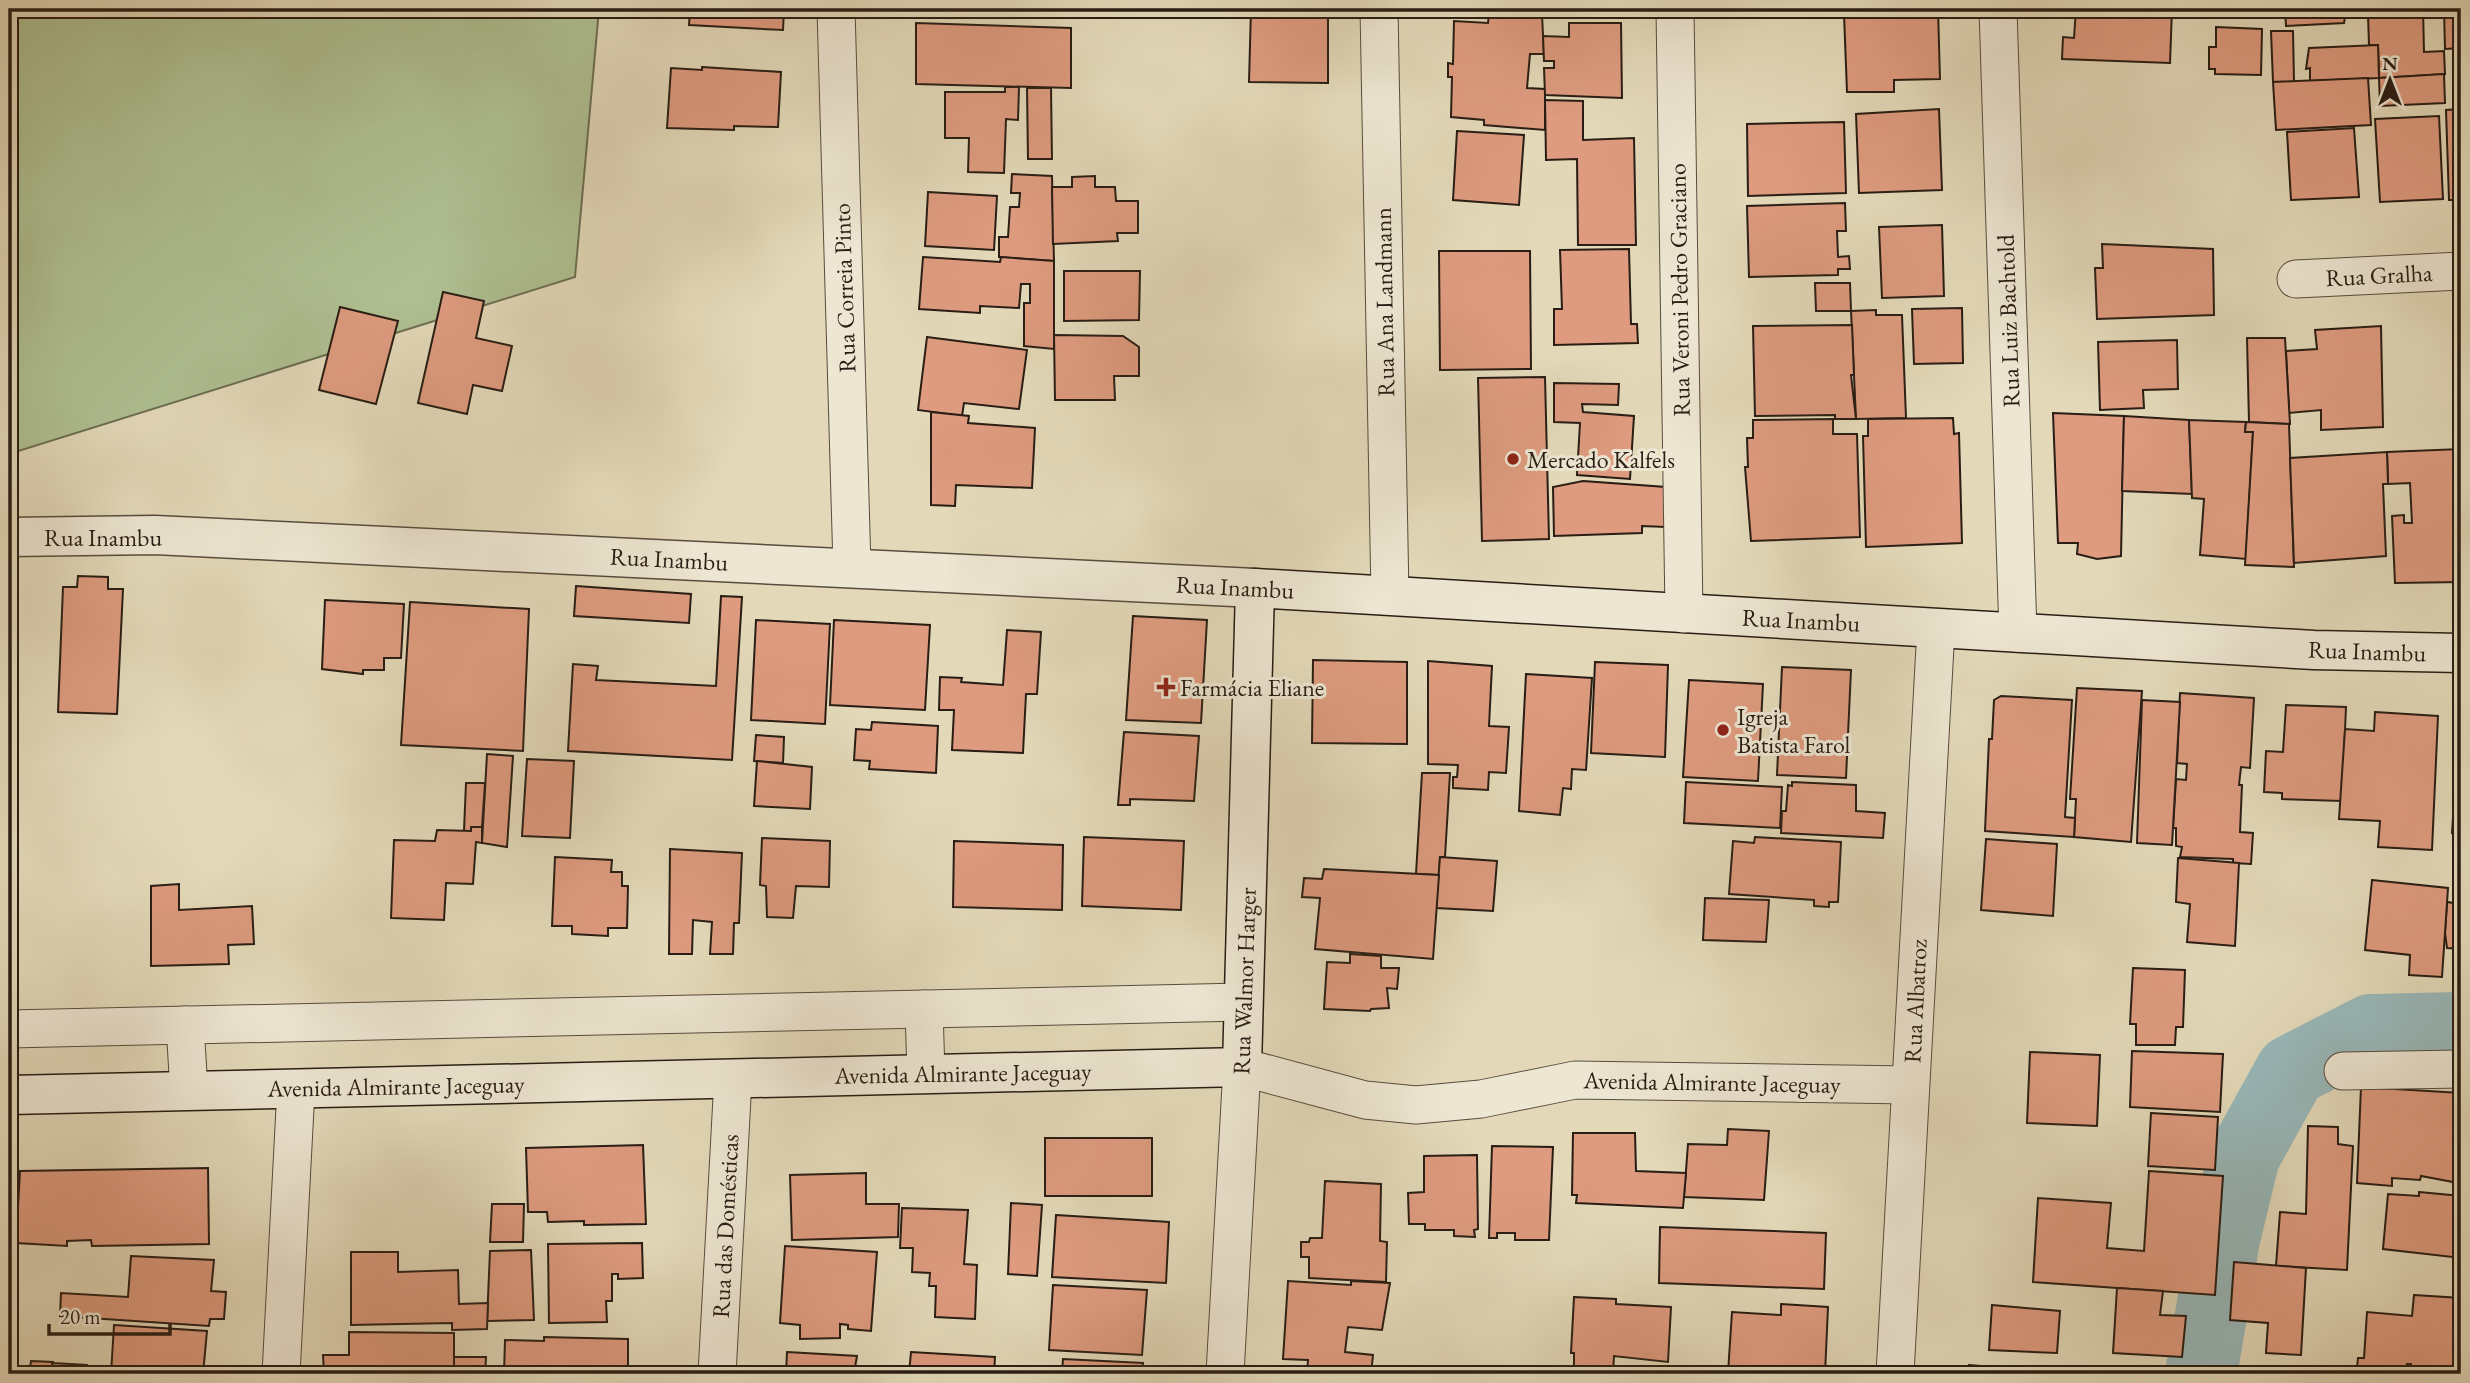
<svg xmlns="http://www.w3.org/2000/svg" width="2470" height="1383" font-family="'EB Garamond',serif">
  <style>
    .green { fill: #afc092; stroke: #6c6e53; stroke-width: 2 }
    .lines { fill: none; stroke-linecap: round; stroke-linejoin: round }
    .river { stroke: #99b8b9; stroke-width: 72 }
    .building { fill: #de9b7f; stroke: #291d14; stroke-width: 2 }
    .minor-casing { stroke: #584c3d; stroke-width: 39 }
    .tertiary-casing { stroke: #584c3d; stroke-width: 41 }
    .secondary-casing { stroke: #291d14; stroke-width: 41 }
    .minor { stroke: #ede6d2; stroke-width: 37 }
    .tertiary { stroke: #ede6d2; stroke-width: 38 }
    .secondary { stroke: #ede6d2; stroke-width: 38 }
    .poi-dot { fill: #8f2418; stroke: #ede6d2; stroke-width: 2.5 }
    .labels { text-anchor: middle; dominant-baseline: central; stroke-width: 6; stroke-linejoin: round; paint-order: stroke }
    .street-label { font-size: 24px; fill: #291d14; stroke: #ede6d2 }
    .poi-label { font-size: 24px; fill: #291d14; stroke: #ede6d2; text-anchor: start }
  </style>
  <rect width="100%" height="100%" fill="#e3d9b9"/>
  <filter id="stains"><feTurbulence type="fractalNoise" baseFrequency=".00286" numOctaves="4"/><feColorMatrix values="0 0 0 0 .2 0 0 0 0 .09 0 0 0 0 .02 0 0 0 .5 -.17"/></filter>
  <radialGradient id="worn" r=".72"><stop offset=".6" stop-color="#630" stop-opacity="0"/><stop offset="1" stop-color="#630" stop-opacity=".3"/></radialGradient>
  <polygon class="green" points="9,9 599,9 575,277 9,454"/>
  <g class="lines">
    <polyline class="river" points="2201,1374 2224,1239 2244,1156 2291,1071 2371,1030 2461,1028"/>
  </g>
  <g class="building">
    <polygon points="690,9 784,9 783,30 689,25"/>
    <polygon points="1251,9 1328,9 1328,83 1249,82"/>
    <polygon points="1452,9 1534,9 1534,15 1452,12"/>
    <rect x="1542" y="9" width="20" height="9"/>
    <polygon points="1881,9 1938,9 1940,79 1894,80 1894,92 1847,92 1844,14 1881,13"/>
    <polygon points="2076,9 2172,9 2170,63 2062,59 2063,37 2074,38"/>
    <polygon points="2285,9 2346,9 2346,11 2344,23 2286,26"/>
    <polygon points="2375,9 2423,9 2424,52 2444,51 2445,74 2379,78 2378,45 2369,45 2368,15 2376,15"/>
    <polygon points="2444,9 2461,9 2461,48 2445,49"/>
    <polygon points="1489,13 1542,15 1544,54 1530,54 1527,88 1545,89 1545,130 1484,125 1484,120 1451,117 1452,77 1448,77 1448,63 1453,64 1454,21 1488,23"/>
    <polygon points="916,23 1071,28 1071,88 916,84"/>
    <polygon points="1569,23 1621,23 1622,98 1545,95 1544,68 1554,68 1554,61 1544,61 1543,36 1569,37"/>
    <polygon points="2216,27 2262,29 2261,75 2215,74 2215,69 2209,69 2209,47 2216,47"/>
    <polygon points="2271,31 2293,31 2294,82 2273,82"/>
    <polygon points="2378,45 2379,78 2310,81 2310,68 2306,69 2309,48"/>
    <polygon points="702,67 781,72 778,127 734,126 734,130 667,128 671,68 702,70"/>
    <polygon points="2444,74 2445,103 2380,106 2379,78"/>
    <polygon points="2368,78 2371,125 2276,130 2273,82"/>
    <polygon points="1005,87 1019,87 1018,120 1006,119 1004,173 968,172 969,138 945,138 945,92 1005,92"/>
    <polygon points="1027,88 1051,88 1052,159 1028,159"/>
    <polygon points="1545,100 1583,101 1583,140 1634,138 1636,245 1578,245 1577,159 1546,160"/>
    <polygon points="1939,109 1942,190 1859,193 1856,114"/>
    <polygon points="2461,109 2461,200 2449,200 2446,110"/>
    <polygon points="2439,116 2443,199 2380,202 2375,119"/>
    <polygon points="1844,122 1846,193 1748,196 1747,124"/>
    <polygon points="2354,128 2359,197 2291,200 2287,132"/>
    <polygon points="1457,131 1524,135 1519,205 1453,200"/>
    <polygon points="1012,174 1052,176 1054,261 999,257 999,237 1008,237 1010,207 1019,207 1020,193 1011,193"/>
    <polygon points="1095,176 1095,187 1115,187 1116,201 1138,201 1138,233 1117,233 1118,241 1053,244 1052,187 1072,187 1072,177"/>
    <polygon points="928,192 997,196 994,250 925,246"/>
    <polygon points="1845,203 1846,231 1837,231 1838,257 1849,256 1850,269 1838,269 1838,275 1749,277 1747,206"/>
    <polygon points="1942,225 1944,296 1882,298 1879,227"/>
    <polygon points="2102,244 2213,249 2214,315 2097,319 2095,268 2103,268"/>
    <polygon points="1629,249 1631,324 1637,324 1638,343 1554,345 1554,309 1562,309 1560,250"/>
    <polygon points="1439,251 1530,251 1531,369 1440,370"/>
    <polygon points="923,257 1000,262 1001,257 1054,261 1054,349 1024,346 1024,303 1030,303 1030,284 1021,284 1019,308 980,306 980,313 919,309"/>
    <polygon points="1064,271 1140,271 1139,320 1064,321"/>
    <polygon points="1815,283 1850,283 1851,311 1816,311"/>
    <polygon points="443,292 484,301 476,338 512,346 502,391 473,385 467,414 418,403"/>
    <polygon points="340,307 398,321 376,404 319,390"/>
    <polygon points="1962,308 1963,363 1914,364 1912,309"/>
    <polygon points="1876,310 1876,315 1902,315 1906,418 1856,419 1851,311"/>
    <polygon points="2454,316 2461,316 2461,446 2459,446"/>
    <polygon points="1852,325 1854,375 1851,375 1856,419 1835,419 1835,415 1755,416 1753,326"/>
    <polygon points="2381,326 2383,427 2321,430 2321,410 2289,413 2286,351 2317,349 2315,330"/>
    <polygon points="1054,335 1123,336 1139,347 1139,376 1114,376 1115,400 1055,400"/>
    <polygon points="927,337 1027,350 1019,409 964,403 962,416 918,410"/>
    <polygon points="2247,338 2285,338 2290,424 2249,422"/>
    <polygon points="2177,340 2178,389 2143,390 2144,408 2100,410 2098,342"/>
    <polygon points="1545,377 1549,539 1482,541 1478,378"/>
    <polygon points="1554,383 1619,384 1618,405 1582,404 1583,412 1634,416 1630,479 1577,475 1580,423 1554,422"/>
    <polygon points="931,412 969,416 968,423 1035,428 1032,488 956,485 955,506 931,505"/>
    <polygon points="2053,413 2124,416 2121,556 2097,559 2077,554 2078,543 2058,543"/>
    <polygon points="2124,416 2189,420 2192,494 2122,491"/>
    <polygon points="1953,418 1954,434 1959,433 1962,543 1866,547 1863,436 1868,436 1868,419"/>
    <polygon points="1833,419 1833,434 1857,434 1860,537 1751,541 1745,467 1748,467 1747,438 1753,438 1753,420"/>
    <polygon points="2189,420 2246,422 2245,432 2253,432 2246,559 2200,555 2204,499 2192,498"/>
    <polygon points="2246,422 2289,424 2294,567 2245,565 2253,432 2245,432"/>
    <polygon points="2461,449 2461,582 2395,583 2392,516 2404,515 2404,523 2412,523 2410,483 2388,484 2387,452"/>
    <polygon points="2387,452 2388,484 2383,484 2386,556 2294,563 2290,458"/>
    <polygon points="1583,481 1666,487 1666,527 1642,526 1642,533 1554,536 1553,487"/>
    <polygon points="78,576 108,577 108,589 123,589 117,714 58,712 63,587 77,587"/>
    <polygon points="576,586 691,594 689,623 574,616"/>
    <polygon points="721,596 742,597 732,760 568,751 573,664 598,666 596,680 716,686"/>
    <polygon points="325,600 404,604 401,658 384,658 384,670 363,670 363,674 322,669"/>
    <polygon points="410,602 529,609 523,751 401,745"/>
    <polygon points="1133,616 1207,620 1201,723 1126,720"/>
    <polygon points="756,620 830,624 825,724 751,720"/>
    <polygon points="834,620 930,625 925,710 830,705"/>
    <polygon points="1007,630 1041,632 1037,694 1026,694 1023,753 952,750 954,710 939,710 940,677 962,678 961,682 1003,685"/>
    <polygon points="1313,660 1407,662 1407,744 1312,743"/>
    <polygon points="1428,661 1492,666 1489,726 1509,727 1506,773 1489,772 1488,790 1453,788 1453,777 1457,777 1458,765 1428,764"/>
    <polygon points="1595,662 1668,665 1665,757 1591,753"/>
    <polygon points="1782,667 1851,670 1846,778 1777,775"/>
    <polygon points="1526,674 1592,678 1586,770 1572,769 1571,789 1563,788 1560,815 1519,811"/>
    <polygon points="1689,680 1763,684 1758,781 1683,777"/>
    <polygon points="2077,688 2142,691 2131,842 2074,837 2076,799 2070,799"/>
    <polygon points="2180,693 2254,698 2250,768 2241,767 2239,785 2242,785 2240,832 2253,833 2251,864 2233,863 2233,859 2180,857 2182,847 2176,846 2176,828 2173,828 2176,779 2186,780 2187,764 2177,763"/>
    <polygon points="2001,696 2072,700 2065,817 2075,818 2074,837 1985,831 1989,739 1992,739 1994,700"/>
    <polygon points="2142,700 2180,702 2172,845 2137,843"/>
    <polygon points="2286,705 2346,707 2342,801 2282,799 2282,793 2264,792 2266,751 2283,752"/>
    <polygon points="2460,708 2461,709 2461,833 2452,833"/>
    <polygon points="2375,712 2438,716 2432,850 2378,847 2380,821 2339,819 2345,729 2374,731"/>
    <polygon points="872,722 938,726 936,773 869,769 870,761 854,760 856,729 871,730"/>
    <polygon points="1124,732 1199,736 1194,801 1130,799 1130,805 1118,805"/>
    <polygon points="756,735 784,737 783,763 754,761"/>
    <polygon points="487,754 513,756 507,847 482,843"/>
    <polygon points="527,759 574,761 570,838 522,836"/>
    <polygon points="757,761 812,767 810,809 754,806"/>
    <polygon points="1422,773 1450,773 1445,857 1440,857 1439,875 1416,874"/>
    <polygon points="1686,782 1782,787 1780,828 1684,823"/>
    <polygon points="1792,782 1856,785 1856,811 1885,813 1883,838 1781,833 1782,811 1786,811 1788,785 1792,786"/>
    <polygon points="466,783 485,783 482,827 471,827 471,831 464,831"/>
    <polygon points="471,827 482,827 482,843 476,842 473,884 446,883 444,920 391,918 394,840 435,841 437,830 471,831"/>
    <polygon points="2456,833 2461,833 2461,949 2447,948 2445,933 2447,902 2454,903"/>
    <polygon points="1084,837 1184,841 1181,910 1082,906"/>
    <polygon points="1755,837 1841,842 1838,902 1829,902 1829,907 1814,906 1814,900 1729,894 1733,841 1754,843"/>
    <polygon points="762,838 830,841 829,887 796,886 793,918 767,917 766,886 760,885"/>
    <polygon points="1986,839 2057,844 2053,916 1981,910"/>
    <polygon points="954,841 1063,845 1062,910 953,907"/>
    <polygon points="670,849 742,853 739,923 734,923 733,954 710,954 712,922 693,920 692,954 669,954"/>
    <polygon points="555,857 612,860 611,872 622,872 622,886 628,886 627,928 608,928 608,936 572,934 572,926 552,926"/>
    <polygon points="1440,857 1497,861 1493,911 1436,908"/>
    <polygon points="2178,858 2239,863 2235,946 2187,942 2190,904 2176,902"/>
    <polygon points="1324,869 1439,875 1433,959 1315,949 1320,898 1302,897 1304,878 1322,879"/>
    <polygon points="2372,880 2448,888 2442,977 2409,975 2410,955 2365,950"/>
    <polygon points="179,884 179,910 252,906 254,944 228,945 229,964 151,966 151,886"/>
    <polygon points="1705,898 1769,900 1766,942 1703,940"/>
    <polygon points="1350,954 1381,956 1381,968 1399,968 1397,989 1387,988 1389,1008 1371,1009 1370,1011 1324,1009 1327,962 1350,963"/>
    <polygon points="2133,968 2185,970 2183,1027 2176,1027 2175,1045 2136,1045 2136,1024 2130,1024"/>
    <polygon points="2132,1051 2223,1054 2220,1112 2130,1107"/>
    <polygon points="2030,1052 2100,1055 2097,1126 2027,1123"/>
    <polygon points="2361,1087 2461,1093 2453,1182 2421,1176 2420,1180 2392,1178 2392,1186 2357,1183"/>
    <polygon points="2151,1113 2218,1117 2215,1170 2148,1166"/>
    <polygon points="2308,1126 2338,1127 2338,1144 2353,1146 2347,1270 2276,1266 2280,1212 2306,1214"/>
    <polygon points="1728,1129 1769,1131 1764,1200 1684,1197 1688,1144 1727,1145"/>
    <polygon points="1573,1133 1635,1133 1636,1171 1686,1173 1683,1208 1576,1203 1577,1195 1572,1195"/>
    <rect x="1045" y="1138" width="107" height="58"/>
    <polygon points="643,1145 646,1224 584,1225 584,1221 548,1222 547,1212 528,1212 526,1148"/>
    <polygon points="1492,1146 1553,1147 1549,1240 1515,1240 1515,1233 1497,1233 1497,1238 1489,1238"/>
    <polygon points="1477,1155 1478,1229 1474,1230 1475,1237 1454,1236 1454,1230 1425,1230 1425,1224 1409,1224 1408,1193 1424,1192 1424,1156"/>
    <polygon points="208,1168 209,1244 92,1246 91,1240 67,1241 67,1246 16,1243 20,1171"/>
    <polygon points="2149,1171 2223,1176 2215,1295 2033,1282 2038,1198 2111,1203 2107,1248 2144,1251"/>
    <polygon points="866,1173 866,1204 899,1204 898,1237 792,1240 790,1175"/>
    <polygon points="1325,1181 1381,1184 1380,1241 1387,1242 1386,1282 1309,1278 1309,1257 1301,1257 1301,1242 1309,1242 1310,1238 1322,1238"/>
    <polygon points="2419,1192 2461,1196 2461,1258 2383,1249 2388,1194 2419,1196"/>
    <polygon points="1011,1203 1042,1205 1037,1276 1008,1274"/>
    <polygon points="492,1204 524,1204 523,1242 490,1242"/>
    <polygon points="902,1208 968,1210 964,1264 977,1265 975,1319 935,1317 936,1286 929,1286 930,1273 912,1272 913,1248 900,1248"/>
    <polygon points="1056,1215 1169,1222 1166,1283 1052,1277"/>
    <polygon points="1660,1227 1826,1233 1824,1289 1659,1283"/>
    <polygon points="642,1243 643,1278 618,1279 618,1274 612,1274 612,1301 606,1301 607,1322 549,1323 548,1244"/>
    <polygon points="785,1246 877,1252 871,1331 848,1329 848,1325 840,1324 840,1338 800,1339 800,1325 780,1323"/>
    <polygon points="531,1250 534,1320 487,1321 490,1251"/>
    <polygon points="351,1252 398,1252 398,1272 458,1270 459,1304 488,1303 487,1329 452,1330 452,1323 351,1325"/>
    <polygon points="131,1256 214,1260 211,1291 226,1292 224,1319 210,1319 209,1326 60,1316 61,1293 128,1297"/>
    <polygon points="2234,1262 2306,1268 2301,1355 2266,1353 2268,1323 2230,1320"/>
    <polygon points="1288,1281 1351,1285 1351,1281 1390,1283 1382,1330 1348,1327 1345,1352 1373,1355 1371,1374 1307,1373 1308,1360 1283,1359"/>
    <polygon points="1053,1285 1147,1290 1142,1355 1049,1350"/>
    <polygon points="2117,1288 2163,1291 2160,1315 2186,1316 2182,1357 2113,1353"/>
    <polygon points="2414,1295 2461,1298 2461,1373 2411,1369 2411,1364 2407,1364 2406,1374 2346,1374 2346,1367 2357,1367 2358,1358 2364,1358 2367,1312 2412,1316"/>
    <polygon points="1574,1297 1616,1299 1616,1304 1671,1307 1668,1362 1614,1356 1613,1374 1574,1373 1574,1353 1571,1353"/>
    <polygon points="1781,1304 1828,1307 1825,1374 1728,1373 1732,1312 1781,1315"/>
    <polygon points="1992,1305 2060,1311 2057,1353 1989,1350"/>
    <polygon points="114,1325 207,1331 203,1374 111,1374"/>
    <polygon points="349,1332 454,1333 454,1374 324,1374 323,1355 349,1355"/>
    <polygon points="544,1337 628,1339 628,1374 504,1374 505,1340 544,1341"/>
    <polygon points="787,1352 857,1356 854,1373 870,1374 786,1374"/>
    <polygon points="911,1352 995,1357 994,1374 909,1374"/>
    <polygon points="454,1357 486,1357 485,1374 454,1374"/>
    <polygon points="1063,1359 1143,1363 1142,1374 1062,1374"/>
    <polygon points="31,1361 53,1362 52,1374 29,1374"/>
    <polygon points="52,1363 87,1365 86,1374 52,1374"/>
    <polygon points="1969,1365 2042,1371 2042,1374 1968,1374"/>
  </g>
  <g class="lines">
    <g class="minor-casing">
      <g id="minor">
        <polyline points="836,9 852,567"/>
        <polyline points="1379,9 1390,596"/>
        <polyline points="1675,9 1684,614"/>
        <polyline points="1998,9 2018,633"/>
        <polyline points="2296,279 2461,271"/>
        <polyline points="924,1009 926,1074"/>
        <polyline points="185,1025 189,1091"/>
        <polyline points="9,1029 1243,1002"/>
        <polyline points="2343,1071 2461,1069"/>
        <polyline points="281,1374 296,1089"/>
        <polyline points="717,1374 733,1079"/>
        <polyline points="1225,1374 1242,1067 1365,1100 1416,1105 1481,1099 1575,1080 1910,1085"/>
        <polyline points="1895,1374 1936,628"/>
      </g>
    </g>
    <g class="tertiary-casing">
      <polyline id="tertiary" points="9,537 155,535 1255,588"/>
    </g>
    <g class="secondary-casing">
      <polyline id="secondary" points="9,1095 1242,1067 1255,588 2314,650 2461,653"/>
    </g>
    <use href="#minor" class="minor"/>
    <use href="#tertiary" class="tertiary"/>
    <use href="#secondary" class="secondary"/>
  </g>
  <g class="poi-dot">
    <circle cx="1513" cy="459" r="7"/>
    <path d="M1162.5 676.5h7v7h7v7h-7v7h-7v-7h-7v-7h7z"/>
    <circle cx="1723" cy="730" r="7"/>
  </g>
  <g class="labels">
    <g class="street-label">
      <text transform="translate(2379 275) rotate(-3)">Rua Gralha</text>
      <text transform="translate(844 288) rotate(-92)">Rua Correia Pinto</text>
      <text transform="translate(1679 290) rotate(-91)">Rua Veroni Pedro Graciano</text>
      <text transform="translate(1384 302) rotate(-91)">Rua Ana Landmann</text>
      <text transform="translate(2008 321) rotate(-92)">Rua Luiz Bachtold</text>
      <text x="103" y="537">Rua Inambu</text>
      <text transform="translate(669 559) rotate(3)">Rua Inambu</text>
      <text transform="translate(1235 587) rotate(3)">Rua Inambu</text>
      <text transform="translate(1801 620) rotate(3)">Rua Inambu</text>
      <text transform="translate(2367 651) rotate(2)">Rua Inambu</text>
      <text transform="translate(1244 981) rotate(-88)">Rua Walmor Harger</text>
      <text transform="translate(1915 1001) rotate(-87)">Rua Albatroz</text>
      <text transform="translate(963 1073) rotate(-1)">Avenida Almirante Jaceguay</text>
      <text transform="translate(1712 1082) rotate(1)">Avenida Almirante Jaceguay</text>
      <text transform="translate(396 1086) rotate(-1)">Avenida Almirante Jaceguay</text>
      <text transform="translate(725 1226) rotate(-87)">Rua das Domésticas</text>
    </g>
    <g class="poi-label">
      <text x="1527" y="459">Mercado Kalfels</text>
      <text x="1180" y="687">Farmácia Eliane</text>
      <text x="1737" y="716">Igreja<tspan x="1737" dy="28">Batista Farol</tspan></text>
    </g>
  </g>
  <rect width="2470" height="1383" fill="none" stroke="#e3d9b9" stroke-width="35"/>
  <rect x="10" y="10" width="2449" height="1362" fill="none" stroke="#291d14" stroke-width="3.5"/>
  <rect x="18" y="18" width="2435" height="1348" fill="none" stroke="#291d14" stroke-width="2"/>
  <g transform="translate(2390 80)" stroke="#ede6d2" stroke-width="5" paint-order="stroke">
  <path d="M0-5L12 26L0 18L-12 26Z" fill="#291d14"/>
  <text y="-10" font-size="19" font-weight="bold" text-anchor="middle" fill="#291d14">N</text>
  </g>
  <path d="M49 1324v10h121v-10" fill="none" stroke="#291d14" stroke-width="3.5"/>
  <text x="60" y="1324" font-size="21" fill="#291d14" stroke="#ede6d2" stroke-width="5" paint-order="stroke">20 m</text>
  <rect width="100%" height="100%" filter="url(#stains)"/>
  <rect width="100%" height="100%" fill="url(#worn)"/>
</svg>
